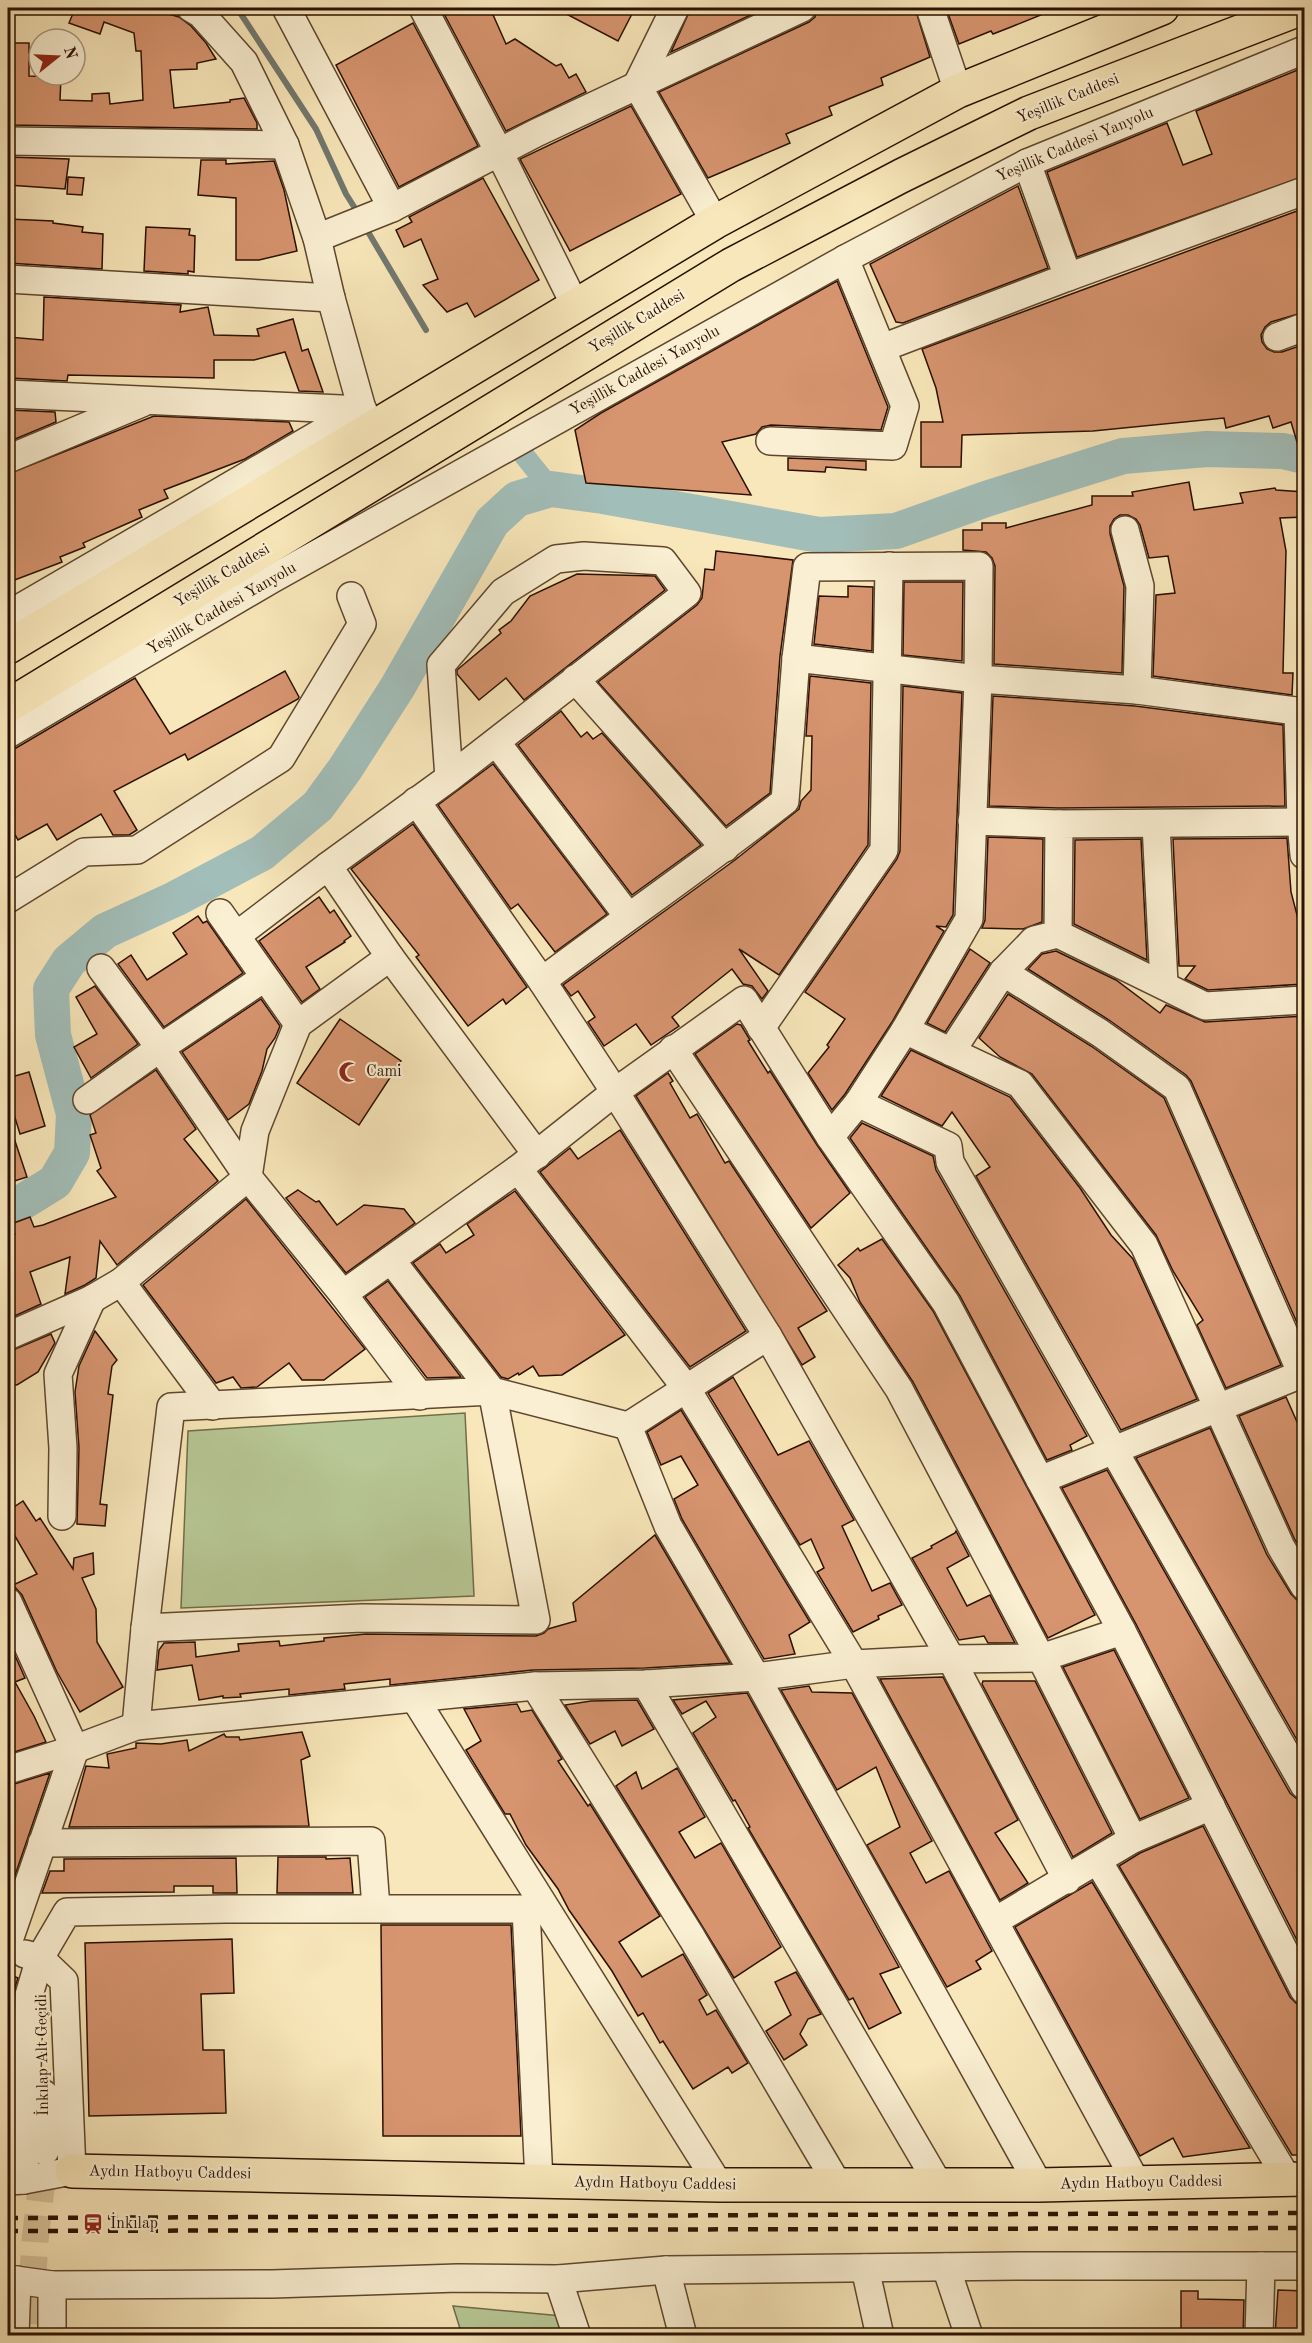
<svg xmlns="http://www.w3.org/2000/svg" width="1312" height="2343" font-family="'Old Standard TT',serif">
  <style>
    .green { fill: #b7c795; stroke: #716c4a; stroke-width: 1.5 }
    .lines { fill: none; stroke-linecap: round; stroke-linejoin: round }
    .stream { stroke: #72786f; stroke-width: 6 }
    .canal { stroke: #a2beb9; stroke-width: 21 }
    .river { stroke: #a2beb9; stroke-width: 36 }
    .building { fill: #d6946f; stroke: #2b1000; stroke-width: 1.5 }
    .minor-tunnel { stroke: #d9c79e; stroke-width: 27; stroke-dasharray: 27 14; stroke-linecap: butt }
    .minor-casing { stroke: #5e462e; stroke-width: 30 }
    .major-casing { stroke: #2b1000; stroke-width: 36 }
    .highway-casing { stroke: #2b1000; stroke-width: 36 }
    .minor { stroke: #faefd2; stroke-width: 27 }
    .major { stroke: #f8e7ba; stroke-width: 33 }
    .highway { stroke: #f8e7ba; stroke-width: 33 }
    .rail { stroke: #2b1000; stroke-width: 4.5; stroke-dasharray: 10 10; stroke-linecap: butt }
    .labels { text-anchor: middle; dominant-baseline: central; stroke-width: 4.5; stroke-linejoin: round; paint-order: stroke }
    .street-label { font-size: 16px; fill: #2b1000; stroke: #faefd2 }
    .poi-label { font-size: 16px; fill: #2b1000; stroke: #faefd2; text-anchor: start }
  </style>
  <rect width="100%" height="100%" fill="#f8e7ba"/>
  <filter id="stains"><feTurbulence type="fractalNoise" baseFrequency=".00333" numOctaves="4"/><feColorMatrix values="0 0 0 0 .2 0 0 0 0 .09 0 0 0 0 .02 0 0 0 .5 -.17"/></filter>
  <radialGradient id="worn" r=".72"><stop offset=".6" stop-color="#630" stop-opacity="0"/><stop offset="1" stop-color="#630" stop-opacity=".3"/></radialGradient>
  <g class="green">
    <polygon points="465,1413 474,1596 181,1608 188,1431"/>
    <polygon points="453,2306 562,2316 569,2335 462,2335"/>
  </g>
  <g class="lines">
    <g class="stream">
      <polyline points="237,8 316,129 346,194 358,213"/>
      <polyline points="364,225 426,330"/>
    </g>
    <polyline class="canal" points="523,454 551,489"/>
    <polyline class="river" points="8,1211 55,1182 72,1153 74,1114 53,1035 51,989 69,961 105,931 175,899 262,853 318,806 345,769 397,688 492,522 517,499 551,489 603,496 819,535 896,531 986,499 1123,456 1207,449 1283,451 1304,456"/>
  </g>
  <g class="building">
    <polygon points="71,8 148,8 179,17 191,26 206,43 216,59 197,63 197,69 170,70 174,108 230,102 230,100 244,98 257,123 257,129 8,125 8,43 29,43 29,76 61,77 60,100 92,101 92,94 109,93 110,104 143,100 141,51 136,51 134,33 104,22 100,34 69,23 74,11"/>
    <polygon points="447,8 490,8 506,44 515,39 556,66 561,64 569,78 576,74 586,92 506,131 442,10"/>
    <polygon points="555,8 635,8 618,41"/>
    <polygon points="691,8 766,8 671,52"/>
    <polygon points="826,8 915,8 930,57 881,78 883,85 829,107 832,115 786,134 790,143 708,178 659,92 809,22 815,17 817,11"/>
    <polygon points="946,8 1058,8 1011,27 993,34 991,31 959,44"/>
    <polygon points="413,23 478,146 399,187 336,65"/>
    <polygon points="1305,67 1305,176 1077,257 1047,172 1167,123 1183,165 1212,154 1196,111"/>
    <polygon points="631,106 681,194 570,251 520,159"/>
    <polygon points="8,157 69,159 65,189 8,185"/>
    <polygon points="201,160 226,160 226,164 274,161 284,190 297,251 259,260 236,260 236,198 198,195"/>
    <polygon points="68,177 84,178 82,195 67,194"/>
    <polygon points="483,178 539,280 475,317 467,303 447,312 423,285 438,279 421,239 404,247 396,230 412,222 409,217"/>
    <polygon points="1018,186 1048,268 903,323 896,322 870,264"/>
    <polygon points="1305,208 1305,312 1271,322 1265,327 1261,335 1262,342 1267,349 1274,352 1282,352 1305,344 1305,452 1300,452 1291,422 1273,428 1269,416 1226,428 1224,418 1093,431 962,435 961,467 921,467 921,422 943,422 936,388 922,349"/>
    <polygon points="8,219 53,221 53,223 83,227 82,232 103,234 102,269 8,263"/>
    <polygon points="146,227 190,229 189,235 195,236 194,272 188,271 188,274 144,271"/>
    <polygon points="837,281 888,407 881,430 771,425 762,427 756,434 722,442 751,495 586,483 575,430 601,413"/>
    <polygon points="44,297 181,305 180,312 208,307 214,335 259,336 257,329 293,319 302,351 308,349 323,392 299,391 285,352 254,360 214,360 214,378 68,375 67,381 9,378 11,359 8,359 8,337 43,340"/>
    <polygon points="8,410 55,412 56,422 8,442"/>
    <polygon points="154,416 289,422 293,431 245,459 164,490 168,498 139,510 142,517 83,543 85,547 60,557 62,562 12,581 11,578 8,579 8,474"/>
    <polygon points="788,458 866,461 866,470 826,467 825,472 788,470"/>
    <polygon points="1189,482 1194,510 1243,503 1240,493 1275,488 1276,490 1305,492 1305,517 1280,518 1286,551 1283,673 1293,673 1292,695 1153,676 1156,595 1175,593 1168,556 1149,558 1140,525 1136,519 1128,515 1120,515 1114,519 1110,526 1110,534 1124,586 1122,673 994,664 995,566 992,558 986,552 963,550 963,530 982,530 982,523 1006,523 1006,528 1092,505 1092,496 1133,496 1132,492"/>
    <polygon points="716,551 793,560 780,656 770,793 726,826 598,682 697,605 702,598 705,569 714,570"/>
    <polygon points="577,574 655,576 665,590 524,700 506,678 479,700 457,674 457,670 501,633 499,630 511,621 530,596"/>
    <polygon points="904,582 963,582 962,661 903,655"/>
    <polygon points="848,586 873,587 872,651 814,644 819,596 848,597"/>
    <polygon points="285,671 299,697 298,699 188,760 185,754 114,791 137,830 129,835 113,835 101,814 57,840 47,824 18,840 8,823 8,750 16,748 135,678 170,734"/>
    <polygon points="810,676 871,683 868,845 779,975 739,949 768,991 762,999 752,986 743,984 732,969 672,1017 679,1026 651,1045 636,1024 604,1046 588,1022 595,1017 578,991 571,996 563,985 735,860 799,809 801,801 811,790 812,736 806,736"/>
    <polygon points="903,686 962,693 953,915 946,927 936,926 944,931 892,1022 845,1094 832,1110 808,1073 829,1047 827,1045 845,1019 805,992 897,859 900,851"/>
    <polygon points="993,696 1135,706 1283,725 1285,806 1059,808 989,806"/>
    <polygon points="561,711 581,737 587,732 593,739 602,733 701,845 632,895 518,745"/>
    <polygon points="493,764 607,914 555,952 518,904 511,909 438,805"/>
    <polygon points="413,824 527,987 506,1004 503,999 468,1026 416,957 419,955 351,869"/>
    <polygon points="988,837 1043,839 1042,922 1023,929 982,928 985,920"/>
    <polygon points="1287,838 1291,892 1303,938 1304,984 1208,990 1185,979 1195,966 1179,966 1173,839"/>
    <polygon points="1141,839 1147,960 1074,924 1075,840"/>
    <polygon points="319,897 330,913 334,910 351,936 344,941 345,942 306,967 320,989 302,1002 259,941"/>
    <polygon points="198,916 203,923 207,921 243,973 164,1027 118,964 131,955 147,980 187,954 173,933"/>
    <polygon points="970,949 990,963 945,1032 927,1023"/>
    <polygon points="1056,951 1116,980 1160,1013 1166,1005 1205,1022 1305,1016 1305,1341 1191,1081 1186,1075 1109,1020 1028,969 1042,954"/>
    <polygon points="95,986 138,1044 91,1078 74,1047 97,1034 76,997"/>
    <polygon points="1008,994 1091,1046 1164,1098 1281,1365 1226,1388 1197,1325 1203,1320 1173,1271 1156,1235 1032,1074 1000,1057 979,1038"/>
    <polygon points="261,999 280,1026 275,1038 267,1049 262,1071 249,1104 228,1120 182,1052"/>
    <polygon points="340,1019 401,1061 359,1125 297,1083"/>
    <polygon points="737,1024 741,1025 750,1040 748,1041 768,1073 770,1071 817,1145 850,1193 811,1228 695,1054"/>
    <polygon points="911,1050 1010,1097 1080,1188 1111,1235 1133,1259 1197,1399 1121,1430 976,1176 990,1167 952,1112 942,1126 881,1096"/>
    <polygon points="156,1070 196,1129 184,1139 218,1181 117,1265 100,1241 96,1278 85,1285 65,1294 70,1257 30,1272 41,1304 8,1319 8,1237 15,1234 11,1224 30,1217 34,1227 43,1225 116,1197 97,1171 101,1168 90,1135 96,1133 90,1115"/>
    <polygon points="29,1072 45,1126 20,1134 8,1095 8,1078"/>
    <polygon points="668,1073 673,1081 670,1083 690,1118 697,1114 725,1163 729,1161 827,1311 798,1328 815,1357 802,1365 636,1096"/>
    <polygon points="862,1123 933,1156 936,1170 1087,1436 1070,1445 1072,1450 1047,1460 960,1296 850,1138"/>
    <polygon points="10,1126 27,1177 8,1183 8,1127"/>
    <polygon points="620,1130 746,1331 690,1367 540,1172 570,1148 578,1159"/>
    <polygon points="298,1190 316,1202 319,1201 337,1225 364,1205 404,1209 415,1223 346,1273 286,1198"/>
    <polygon points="515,1191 625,1335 562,1375 539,1376 533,1366 519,1375 518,1373 508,1379 501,1377 413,1263 440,1244 446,1253 474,1235 467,1224"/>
    <polygon points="246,1199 365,1349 324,1380 302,1380 289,1363 257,1387 241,1388 233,1377 216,1383 143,1285"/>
    <polygon points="882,1239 933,1311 1095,1615 1048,1638 913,1382 860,1302 850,1278 838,1265 858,1248 860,1251"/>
    <polygon points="388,1281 461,1377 427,1378 365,1297"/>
    <polygon points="95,1331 117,1360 112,1366 108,1394 113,1395 100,1504 107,1505 105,1526 77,1524 79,1448 75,1392 79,1366"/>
    <polygon points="51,1334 55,1343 38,1372 17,1385 8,1383 8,1352"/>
    <polygon points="733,1377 778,1455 809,1441 854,1520 842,1526 872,1591 890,1583 902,1605 878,1616 879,1619 853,1632 817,1572 824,1568 811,1539 800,1545 708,1393"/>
    <polygon points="1286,1397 1305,1440 1305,1556 1295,1540 1239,1416"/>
    <polygon points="681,1410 810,1622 789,1635 795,1654 764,1659 682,1519 674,1499 698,1485 681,1456 661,1465 647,1432"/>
    <polygon points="1210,1428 1267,1555 1291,1594 1297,1600 1305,1602 1305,1754 1136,1458"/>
    <polygon points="1107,1470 1290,1793 1297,1799 1305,1801 1305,1956 1136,1624 1062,1488"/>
    <polygon points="23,1501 36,1521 40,1518 73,1569 74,1558 93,1553 94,1574 82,1578 96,1609 97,1642 123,1687 80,1712 57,1672 22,1595 13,1585 37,1574 8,1524 8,1511"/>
    <polygon points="956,1531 969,1556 947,1568 967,1606 990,1595 1015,1643 988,1643 984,1636 959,1640 912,1558 932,1548 931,1546 955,1533"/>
    <polygon points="655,1535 730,1663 645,1668 533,1670 390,1685 390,1679 344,1684 345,1689 289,1695 289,1689 240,1694 241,1697 223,1698 223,1696 199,1700 192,1665 157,1670 159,1650 164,1643 195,1642 196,1657 239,1651 238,1644 279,1641 280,1646 324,1641 324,1638 366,1634 536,1636 544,1633 548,1629 576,1621 573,1603"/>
    <polygon points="1114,1650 1189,1798 1140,1819 1063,1667"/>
    <polygon points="13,1651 25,1678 15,1682 34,1716 46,1742 8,1754 8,1654"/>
    <polygon points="943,1677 1018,1820 995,1833 1028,1883 1000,1900 880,1679"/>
    <polygon points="983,1681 1035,1681 1112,1833 1073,1857 982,1684"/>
    <polygon points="809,1686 812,1692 852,1693 932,1841 910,1853 926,1883 949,1871 992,1951 976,1961 981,1969 947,1987 867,1845 900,1827 876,1767 837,1790 781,1690"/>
    <polygon points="747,1693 899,1967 880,1974 901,2013 869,2029 853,1998 849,2000 748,1828 750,1827 735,1800 733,1801 693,1733 716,1717 706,1701 682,1714 673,1700"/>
    <polygon points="637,1700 654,1729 622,1746 615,1731 590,1744 565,1705 591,1701"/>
    <polygon points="517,1704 521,1712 532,1710 562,1759 558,1761 588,1806 590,1804 660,1916 619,1942 642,1977 683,1954 707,1995 699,2000 707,2015 716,2010 748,2063 732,2073 728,2067 693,2089 663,2041 660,2043 643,2013 638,2016 612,1971 569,1910 558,1889 526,1845 510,1814 505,1814 466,1750 481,1741 464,1709"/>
    <polygon points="302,1732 310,1756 301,1760 309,1826 69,1827 86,1766 109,1768 107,1754 136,1748 136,1743 161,1744 187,1740 189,1751 224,1734 226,1737 239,1737 240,1740"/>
    <polygon points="677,1768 705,1817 679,1832 695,1858 721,1843 781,1947 734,1978 616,1786 636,1772 642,1789"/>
    <polygon points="50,1773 9,1893 8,1893 8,1792 11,1785"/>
    <polygon points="1203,1826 1290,1997 1296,2003 1305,2006 1305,2155 1292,2155 1119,1866 1140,1853"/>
    <polygon points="278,1857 326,1857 326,1859 350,1858 353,1893 277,1893"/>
    <polygon points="236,1858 237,1893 213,1893 213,1886 174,1886 174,1892 42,1893 50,1871 64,1871 64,1859"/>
    <polygon points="1092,1882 1250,2148 1183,2157 1173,2138 1140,2156 1015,1927"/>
    <polygon points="381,1925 511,1925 521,2136 383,2136"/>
    <polygon points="232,1939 234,1993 201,1994 203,2050 224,2050 226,2113 89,2116 85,1943"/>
    <polygon points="796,1972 821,2014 808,2019 800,2034 807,2045 784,2060 766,2031 791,2015 775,1982"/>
    <polygon points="8,1974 18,1978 13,1994 10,2037 8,2037"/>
    <polygon points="1278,2290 1305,2291 1305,2336 1275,2336"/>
    <polygon points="1181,2291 1198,2291 1198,2299 1244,2300 1243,2336 1181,2336"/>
  </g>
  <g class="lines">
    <polyline class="minor-tunnel" points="30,2324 35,2241 45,2154"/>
    <g class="minor-casing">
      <g id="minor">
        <polyline points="286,8 392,208"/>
        <polyline points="423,8 500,154 576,307"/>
        <polyline points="675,8 637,85 715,222"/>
        <polyline points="930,8 958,91"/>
        <polyline points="8,141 285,145"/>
        <polyline points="1027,163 1068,277 1304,191"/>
        <polyline points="317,238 392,208 536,133 802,8"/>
        <polyline points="8,279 331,298"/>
        <polyline points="1277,337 1304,327"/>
        <polyline points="882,348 1068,277"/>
        <polyline points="8,394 363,410"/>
        <polyline points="770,441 893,446 905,406 845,259"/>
        <polyline points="8,459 142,403"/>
        <polyline points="1125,530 1140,586 1137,690"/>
        <polyline points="8,615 362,409 331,298 317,238 285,145 244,62 201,14 191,8"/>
        <polyline points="796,658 978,679 1137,690 1304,712"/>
        <polyline points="575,679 725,848"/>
        <polyline points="1298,711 1301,822 1304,855"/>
        <polyline points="8,734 272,579 845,259 1027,163 1304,50"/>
        <polyline points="496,742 628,916"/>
        <polyline points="416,801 542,981 615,1092 768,1336 951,1659 1067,1880"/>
        <polyline points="972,821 1059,824"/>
        <polyline points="1156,824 1164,984"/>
        <polyline points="8,899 84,852 137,850 281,758 362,624 351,596"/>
        <polyline points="220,913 298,1024"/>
        <polyline points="1058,934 1205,1006 1304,1000"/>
        <polyline points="236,936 328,866"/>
        <polyline points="390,957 537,1155"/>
        <polyline points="101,968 160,1048 248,1177 343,1294 420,1396"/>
        <polyline points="1003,972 1100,1033 1177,1088 1304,1379"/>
        <path d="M542,981C623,920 706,863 785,801L796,658L807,567L979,566L978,679L969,919L905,1030L858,1103L830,1137"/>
        <polyline points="761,1028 884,850 889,566"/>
        <polyline points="905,1030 1020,1084 1144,1245 1281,1547 1304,1586"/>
        <polyline points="673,1049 899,1389 1041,1658 1133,1839"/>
        <polyline points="951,1052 1003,972 1034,940 1058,934 1059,824 1301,822"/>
        <polyline points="87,1100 160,1048 264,978"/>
        <polyline points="858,1103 948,1146 950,1162 1304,1785"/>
        <polyline points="518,1169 686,1388 854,1664 1136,2182"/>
        <polyline points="391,1260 492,1391 536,1620 362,1618 145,1628 171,1407 492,1391 628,1426 768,1336"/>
        <polyline points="121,1282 213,1406"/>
        <polyline points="343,1294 518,1169 615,1092 744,1000 830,1137 946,1303 1040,1480 1122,1631 1304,1990"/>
        <polyline points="8,1336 92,1299 121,1282 248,1177 255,1131 298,1024 390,957 328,866 449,778 687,593 663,561 584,556 556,559 503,592 441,665 449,778"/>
        <polyline points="628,1426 668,1526 756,1677 1039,2185"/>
        <polyline points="1040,1480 1304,1373"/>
        <polyline points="62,1516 63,1448 58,1374 92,1299"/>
        <polyline points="8,1602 75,1749 8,1943"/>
        <polyline points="646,1684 939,2185"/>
        <polyline points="535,1686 692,1938 838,2185"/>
        <polyline points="415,1699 719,2185"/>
        <polyline points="136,1726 145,1628"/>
        <polyline points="8,1770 75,1749 136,1726 535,1686 646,1684 756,1677 854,1664 951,1659 1041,1658 1122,1631"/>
        <polyline points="42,1843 371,1841 376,1908"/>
        <polyline points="1098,1861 1282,2170 1284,2179"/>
        <polyline points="526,1909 539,2181"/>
        <polyline points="995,1921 1133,1839 1211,1806"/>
        <polyline points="44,2094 45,2151"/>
        <polyline points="24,2180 29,1995 40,1958 67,1912 225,1909 545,1909"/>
        <polyline points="9,2181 24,2180 72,2171 64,1981 40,1958 25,1954"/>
        <polyline points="946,2267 969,2336"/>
        <polyline points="865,2268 880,2336"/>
        <polyline points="666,2270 683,2336"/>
        <polyline points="8,2279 52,2285 272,2284 458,2278 558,2279 666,2270 1016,2266 1304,2266"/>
        <polyline points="558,2279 577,2336"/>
        <polyline points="15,2336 17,2280"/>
        <polyline points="52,2336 52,2285"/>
        <polyline points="1259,2336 1261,2266"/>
      </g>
    </g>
    <g class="major-casing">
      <polyline id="major" points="72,2171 719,2185 1039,2185 1304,2179"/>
    </g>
    <g class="highway-casing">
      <g id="highway">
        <polyline points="8,647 715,222 958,91 1162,8"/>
        <polyline points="8,706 731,265 901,176 1029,113 1302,8"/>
      </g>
    </g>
    <use href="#minor" class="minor"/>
    <use href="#major" class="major"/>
    <use href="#highway" class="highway"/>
    <g class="rail">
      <polyline points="8,2218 1304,2213"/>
      <polyline points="8,2231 1304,2228"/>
    </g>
  </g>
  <defs>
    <g id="mosque-bare" transform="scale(1.62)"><path d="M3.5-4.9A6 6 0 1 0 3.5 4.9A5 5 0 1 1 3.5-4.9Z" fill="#8f2418" stroke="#faefd2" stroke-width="2.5" paint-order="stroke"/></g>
    <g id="station-bare" transform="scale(1.62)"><path d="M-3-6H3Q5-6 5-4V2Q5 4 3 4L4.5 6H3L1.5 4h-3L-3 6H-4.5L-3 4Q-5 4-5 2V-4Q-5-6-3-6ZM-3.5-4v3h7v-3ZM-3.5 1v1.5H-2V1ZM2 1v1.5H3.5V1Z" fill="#8f2418" stroke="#faefd2" stroke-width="2.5" paint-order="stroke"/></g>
  </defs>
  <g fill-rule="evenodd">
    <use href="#mosque-bare" x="349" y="1072"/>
    <use href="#station-bare" x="93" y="2224"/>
  </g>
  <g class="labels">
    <g class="street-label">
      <text transform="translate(1068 99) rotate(-22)">Yeşillik Caddesi</text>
      <text transform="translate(1075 145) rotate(-23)">Yeşillik Caddesi Yanyolu</text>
      <text transform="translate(637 322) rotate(-31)">Yeşillik Caddesi</text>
      <text transform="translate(645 371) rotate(-29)">Yeşillik Caddesi Yanyolu</text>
      <text transform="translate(222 576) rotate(-31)">Yeşillik Caddesi</text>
      <text transform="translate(222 609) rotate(-30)">Yeşillik Caddesi Yanyolu</text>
      <text transform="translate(43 2055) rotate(-91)">İnkılap Alt Geçidi</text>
      <text transform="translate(170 2173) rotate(1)">Aydın Hatboyu Caddesi</text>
      <text transform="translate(1141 2183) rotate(-1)">Aydın Hatboyu Caddesi</text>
      <text transform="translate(655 2184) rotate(1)">Aydın Hatboyu Caddesi</text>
    </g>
    <g class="poi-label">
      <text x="366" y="1072">Cami</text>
      <text x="110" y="2224">İnkılap</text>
    </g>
  </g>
  <rect width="1312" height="2343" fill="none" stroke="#f8e7ba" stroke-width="30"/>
  <rect x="9" y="9" width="1294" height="2325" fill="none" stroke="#2b1000" stroke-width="3"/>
  <rect x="15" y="15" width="1282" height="2313" fill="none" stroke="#2b1000" stroke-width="1.5"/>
  <g transform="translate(57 57) rotate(72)"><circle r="28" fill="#faefd2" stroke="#a7967e" stroke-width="1.5"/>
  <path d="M0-4.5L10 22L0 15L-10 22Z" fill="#8f2418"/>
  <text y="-9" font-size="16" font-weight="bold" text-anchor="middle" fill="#2b1000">N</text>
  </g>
  <rect width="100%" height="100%" filter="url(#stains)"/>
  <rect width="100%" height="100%" fill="url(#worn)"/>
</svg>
